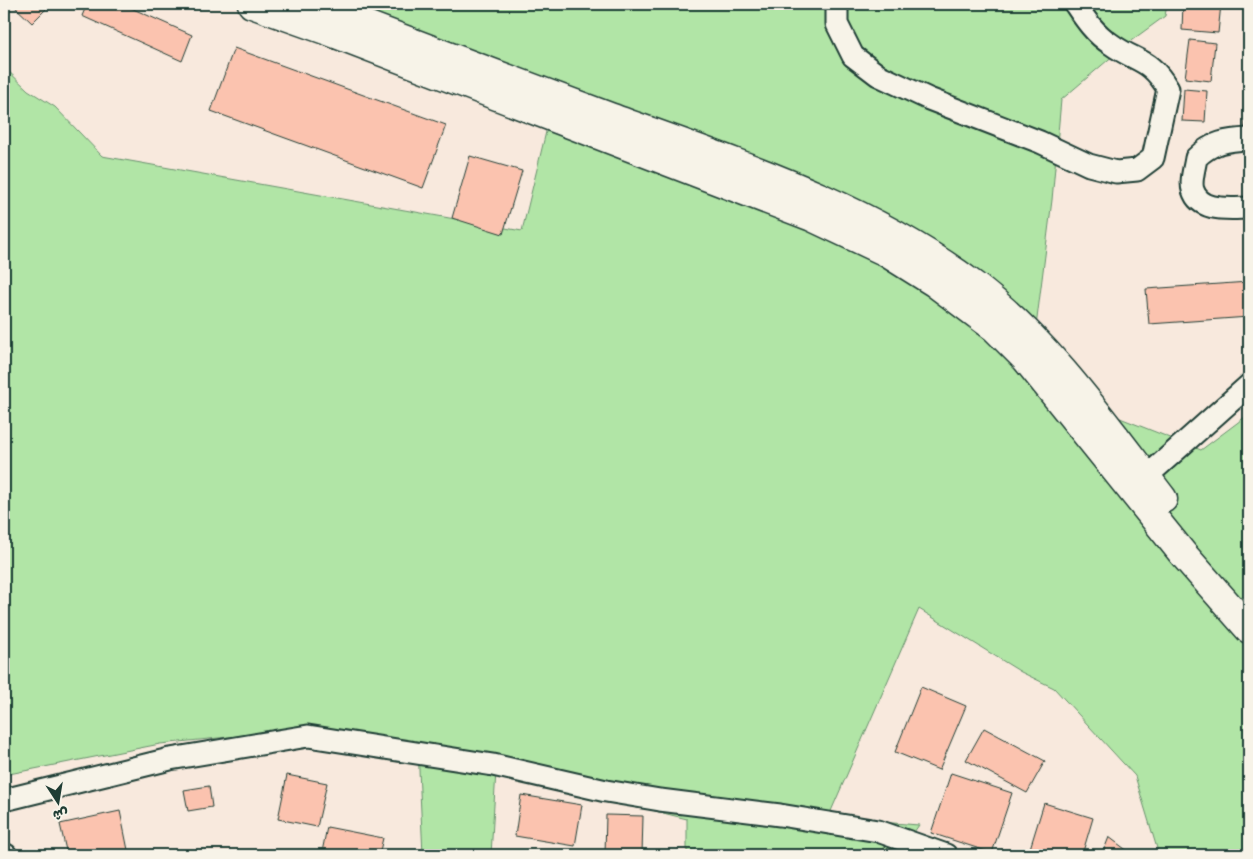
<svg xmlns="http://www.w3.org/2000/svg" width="1253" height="859" font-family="'Playpen Sans','Playpen Sans Arabic',sans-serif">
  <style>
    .green { fill: #b1e5a6; stroke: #68916d }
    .building { fill: #fbc3af; stroke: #1f3d34 }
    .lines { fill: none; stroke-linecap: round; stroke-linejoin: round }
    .street-casing { stroke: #1f3d34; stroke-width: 25 }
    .highway-casing { stroke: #1f3d34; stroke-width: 31 }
    .street { stroke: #f7f3e8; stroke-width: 21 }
    .highway { stroke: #f7f3e8; stroke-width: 28 }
  </style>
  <rect width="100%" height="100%" fill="#f8e9dd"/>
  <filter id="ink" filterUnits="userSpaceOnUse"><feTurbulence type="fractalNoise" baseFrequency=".02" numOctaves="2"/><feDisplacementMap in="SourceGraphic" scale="10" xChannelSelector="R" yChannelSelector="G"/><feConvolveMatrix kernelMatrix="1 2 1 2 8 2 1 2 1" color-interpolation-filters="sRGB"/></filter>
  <g filter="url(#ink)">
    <polygon class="green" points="256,4 1167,4 1165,16 1128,43 1061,100 1052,200 1029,382 1201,450 1249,414 1249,855 1159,855 1135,776 1054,688 1021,672 919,609 828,818 919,825 898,855 687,855 687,819 496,771 491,855 423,855 418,748 306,729 160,744 4,775 4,67 28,90 55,107 102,156 522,231 552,107"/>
    <g class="building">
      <polygon points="12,4 51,4 32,23"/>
      <polygon points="87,4 122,4 192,35 182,61 82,16"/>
      <polygon points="1183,4 1221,4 1218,33 1182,30"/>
      <polygon points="1190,40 1215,43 1211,81 1185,78"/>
      <polygon points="234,48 446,125 423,188 211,111"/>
      <polygon points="1184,89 1207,91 1205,122 1182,121"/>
      <polygon points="1245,120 1249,120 1249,136 1244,135"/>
      <polygon points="470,156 522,171 503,234 452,218"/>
      <polygon points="1249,282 1249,317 1149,324 1146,289"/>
      <polygon points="921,687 966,706 939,770 895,752"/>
      <polygon points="984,728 1045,761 1027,793 966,760"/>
      <polygon points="951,773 1012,793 992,853 931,833"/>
      <polygon points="287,775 327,783 317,827 278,819"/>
      <polygon points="209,786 212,807 188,811 184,790"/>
      <polygon points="521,795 582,805 575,846 515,836"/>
      <polygon points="1044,803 1093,818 1082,855 1028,855"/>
      <polygon points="120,811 129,855 67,855 60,824"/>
      <polygon points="606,815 643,816 642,855 605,855"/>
      <polygon points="327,827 383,838 379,855 339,855 322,852"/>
      <polygon points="1109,837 1133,855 1102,855"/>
    </g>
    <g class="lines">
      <g class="street-casing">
        <g id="street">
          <path d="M837,4V24L853,56L878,75L929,99L1040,142L1089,165L1116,172L1137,170L1153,158L1168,89C1149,57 1137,63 1111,44C1095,34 1085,19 1075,4"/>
          <path d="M1249,139C1227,140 1212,142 1196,158C1195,166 1190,181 1193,190C1200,213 1231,208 1249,208"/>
          <polyline points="1146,477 1249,385"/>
          <polyline points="4,800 170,759 308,736 493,765 606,791 660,800 780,815 878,831 946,855"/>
          <polyline points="4,854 6,855"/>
        </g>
      </g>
      <g class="highway-casing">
        <g id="highway">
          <polyline points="252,4 328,31 812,217 884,251 935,283 995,328 1026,359 1183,554 1249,629"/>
          <path d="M311,4C411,42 510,80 610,117C736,163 868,205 976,287C1051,345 1106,425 1163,499"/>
        </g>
      </g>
      <use href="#street" class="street"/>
      <use href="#highway" class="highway"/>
    </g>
  </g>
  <rect width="1253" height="859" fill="none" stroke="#f7f3e8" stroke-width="20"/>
  <rect x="10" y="10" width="1233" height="839" fill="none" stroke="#1f3d34" stroke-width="2" filter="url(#ink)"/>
  <g transform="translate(58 802) rotate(168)" stroke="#f7f3e8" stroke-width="4" paint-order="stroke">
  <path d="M0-4L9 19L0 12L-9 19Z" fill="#1f3d34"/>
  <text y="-8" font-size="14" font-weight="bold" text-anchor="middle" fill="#1f3d34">ش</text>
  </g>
</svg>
